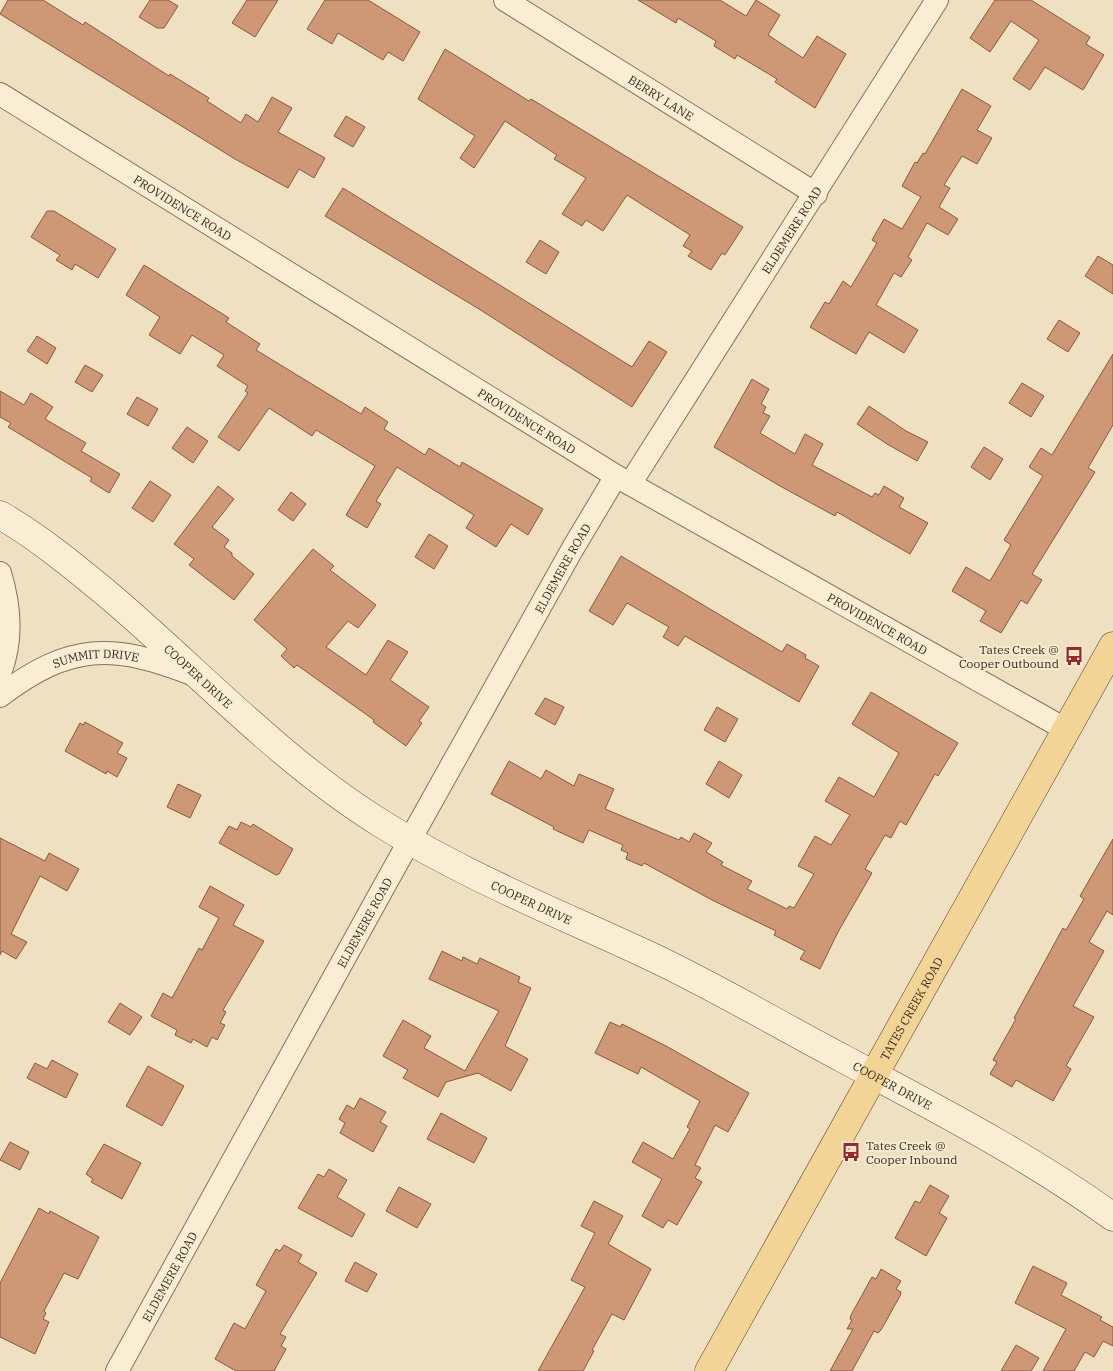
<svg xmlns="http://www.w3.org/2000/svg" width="1113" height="1371" font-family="'IBM Plex Serif',serif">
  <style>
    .building { fill: #ce9876; stroke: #88593d }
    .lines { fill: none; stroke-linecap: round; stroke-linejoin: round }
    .street-casing { stroke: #897158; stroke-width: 24 }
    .secondary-casing { stroke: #6a523b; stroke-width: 29 }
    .primary-casing { stroke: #563f2d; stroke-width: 29 }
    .street { stroke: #f9edd4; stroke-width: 22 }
    .secondary { stroke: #f9edd4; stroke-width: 28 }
    .primary { stroke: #f3d497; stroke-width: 28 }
    .labels { text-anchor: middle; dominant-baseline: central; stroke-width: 4; stroke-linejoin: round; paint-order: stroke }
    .street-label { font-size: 12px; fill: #38291d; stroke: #f6ead1 }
    .poi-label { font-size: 12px; fill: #38291d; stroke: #f6ead1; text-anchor: end }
  </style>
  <rect width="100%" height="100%" fill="#efe0c1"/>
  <g class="building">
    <polygon points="8,0 43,0 83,25 85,22 169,76 170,74 209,98 207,101 241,123 246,114 258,122 272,97 292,108 278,132 325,158 314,178 299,169 288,188 235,159 0,14"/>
    <polygon points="150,0 168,0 178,6 164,28 157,28 139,17"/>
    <polygon points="247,0 278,0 255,37 232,23"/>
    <polygon points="325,0 368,0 420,32 403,61 388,52 383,60 338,33 332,44 307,29"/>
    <polygon points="638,0 720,0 746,16 756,0 780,15 768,35 803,58 817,36 846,54 815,108 775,82 777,79 737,55 735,59 714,46 716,41 678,18 676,23"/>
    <polygon points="995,0 1031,0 1090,37 1086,44 1104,55 1083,90 1045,67 1030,90 1013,79 1039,40 1011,21 990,52 970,38"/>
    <polygon points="445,49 529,101 531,99 743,227 725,255 722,253 711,270 688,256 692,251 683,246 690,235 627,195 603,231 586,220 582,226 562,214 586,178 554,159 557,155 505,121 474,168 460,158 475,136 418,99"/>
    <polygon points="962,89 991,106 977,130 992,138 977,164 962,156 944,185 950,188 939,207 958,219 948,235 927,223 908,257 912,260 901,277 894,273 876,305 918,330 904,353 869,332 856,354 810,327 825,302 829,304 843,281 851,287 877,243 872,240 884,219 902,229 921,197 902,186 915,162 917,163 923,153 925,154"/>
    <polygon points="346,116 365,127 353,147 334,136"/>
    <polygon points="343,188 632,367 649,341 667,352 632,407 479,309 325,216"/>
    <polygon points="47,211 54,211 116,249 98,278 75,264 72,270 56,260 60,255 31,237"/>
    <polygon points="540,240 559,252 546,274 526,262"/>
    <polygon points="1098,256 1113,265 1113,294 1085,276"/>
    <polygon points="144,265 229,318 226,322 260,344 256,350 361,414 365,407 388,422 384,429 425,455 429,448 460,467 462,462 543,509 528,535 511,524 496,547 466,528 474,515 397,467 376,501 381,504 367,528 346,515 375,466 316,430 312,436 269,408 239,451 218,437 248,393 245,391 248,386 217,366 224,355 192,335 180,354 149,335 160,317 126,295"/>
    <polygon points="1059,320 1080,333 1068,352 1047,339"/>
    <polygon points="37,336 56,348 47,364 27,351"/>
    <polygon points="1113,354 1113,425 1088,468 1095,472 1032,574 1042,580 1027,604 1021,600 1001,633 980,621 986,611 952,591 966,567 990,581 1011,545 1004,540 1043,476 1029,467 1041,448 1052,455"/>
    <polygon points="85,365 103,375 92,392 75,382"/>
    <polygon points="752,379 769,389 761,404 766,407 763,413 770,416 760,433 795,454 805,434 823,444 812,465 872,497 875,493 879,495 884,486 904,498 899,507 928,523 910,554 837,512 835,516 780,486 714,447"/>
    <polygon points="1022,383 1044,396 1031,417 1009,403"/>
    <polygon points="0,391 24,405 31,393 53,407 45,419 86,443 81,451 120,474 109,493 90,481 92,478 8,427 11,423 0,417"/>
    <polygon points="137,397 158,409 148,426 127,414"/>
    <polygon points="869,406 906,431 928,442 917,461 887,444 857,424"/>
    <polygon points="187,427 208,441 193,463 172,448"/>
    <polygon points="984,447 1003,459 990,480 971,467"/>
    <polygon points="150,481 171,495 153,522 132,508"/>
    <polygon points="218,486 234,499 212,527 229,540 224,547 232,553 232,556 254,574 234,600 189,565 194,559 174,544"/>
    <polygon points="291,492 306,504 293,521 278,510"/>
    <polygon points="429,534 448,546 434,569 415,557"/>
    <polygon points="313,549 334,566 330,570 376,605 358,628 348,621 326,647 366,675 388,640 408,652 390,680 429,707 419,721 422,723 406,746 373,722 374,720 297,665 294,668 281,656 287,649 254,620"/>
    <polygon points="621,556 782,652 787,644 806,655 805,658 819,666 799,702 685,636 678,646 663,637 669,627 627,603 613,625 589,611"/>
    <polygon points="871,692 958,743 938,776 935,774 906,825 900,821 891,838 885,835 865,869 872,873 838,932 820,969 800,959 805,951 774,935 776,931 712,900 644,863 642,866 626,859 628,853 621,850 623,845 589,830 583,843 553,829 554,827 491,794 509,761 541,779 546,770 574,786 579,774 614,789 605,809 679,840 681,837 689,842 694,833 712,843 706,852 723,862 721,865 752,881 747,889 787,909 789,906 794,908 814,874 798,866 815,836 831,845 850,815 825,801 839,777 874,797 899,753 852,724"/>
    <polygon points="545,698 564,707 555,725 535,714"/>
    <polygon points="717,707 738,719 725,742 704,730"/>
    <polygon points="85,722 123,743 117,753 127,758 117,777 107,771 106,774 65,751 80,723 83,725"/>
    <polygon points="719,761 742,775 729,798 706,784"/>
    <polygon points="178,784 201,795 190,818 167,807"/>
    <polygon points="241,822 251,827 253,824 293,849 279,874 276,875 219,843 229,826 237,830"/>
    <polygon points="0,838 45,861 49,853 79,869 67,891 40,876 11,934 27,942 16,959 2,951 0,955"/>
    <polygon points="1113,839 1113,915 1107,911 1089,942 1104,951 1073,1006 1094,1017 1066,1066 1071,1069 1053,1101 1016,1080 1012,1087 990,1074 997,1062 993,1060 1016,1019 1014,1018 1057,939 1063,928 1066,930 1084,899 1080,896"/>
    <polygon points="210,886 244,905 233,925 264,941 223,1010 226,1012 220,1023 225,1025 217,1040 212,1037 207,1047 193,1039 191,1043 175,1035 177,1030 151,1016 163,993 172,998 199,948 202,950 219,918 199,907"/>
    <polygon points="442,951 462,961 463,957 477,964 480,958 520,977 518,982 531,988 505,1046 528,1059 511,1091 478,1073 446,1082 438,1097 403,1078 408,1070 383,1056 403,1020 431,1036 424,1048 465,1071 499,1011 429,979"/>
    <polygon points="120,1003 142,1017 130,1035 108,1022"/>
    <polygon points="610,1022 621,1027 622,1024 666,1046 749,1093 728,1132 715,1125 695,1165 701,1168 695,1178 702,1182 677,1225 668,1220 663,1228 642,1216 662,1179 632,1162 643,1142 673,1159 690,1129 687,1127 700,1101 641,1067 638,1074 595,1053"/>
    <polygon points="52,1060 78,1074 66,1098 27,1078 35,1063 47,1069"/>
    <polygon points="148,1066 184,1086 162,1126 126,1106"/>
    <polygon points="360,1098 386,1112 380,1122 387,1126 373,1152 340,1133 345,1123 339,1119 347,1105 354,1109"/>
    <polygon points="441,1113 487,1138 474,1163 427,1139"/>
    <polygon points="10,1142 29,1152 20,1170 0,1160"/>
    <polygon points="104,1144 141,1163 122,1199 91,1182 93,1179 86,1174"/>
    <polygon points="329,1169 347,1180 337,1197 365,1214 352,1237 298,1208 318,1174 324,1177"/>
    <polygon points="930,1185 949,1196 939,1213 947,1218 926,1256 895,1238 915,1201 920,1203"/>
    <polygon points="399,1187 431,1204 417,1228 386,1211"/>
    <polygon points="594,1201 623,1216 608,1244 651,1269 624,1320 612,1314 592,1350 594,1351 583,1371 538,1371 585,1287 571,1280 595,1233 581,1226"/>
    <polygon points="39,1208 49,1214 50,1211 99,1237 78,1279 64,1273 44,1311 46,1313 43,1319 49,1322 35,1354 0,1337 0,1283"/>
    <polygon points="284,1245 302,1255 298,1262 317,1273 280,1334 286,1337 281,1346 286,1349 274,1371 236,1371 215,1359 234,1323 245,1329 266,1291 256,1285 276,1249 280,1251"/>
    <polygon points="355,1262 377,1274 367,1292 345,1281"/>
    <polygon points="1033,1266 1067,1283 1061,1295 1102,1317 1100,1320 1113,1327 1113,1346 1103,1341 1094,1357 1085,1352 1074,1371 1043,1371 1066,1329 1015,1303"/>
    <polygon points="881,1269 901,1281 896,1289 901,1292 900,1296 881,1330 878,1333 874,1331 852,1371 830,1371 853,1329 847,1329 852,1320 850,1319 851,1315 872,1277 876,1279"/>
    <polygon points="1016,1345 1039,1358 1031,1371 1001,1371"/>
  </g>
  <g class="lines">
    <g class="street-casing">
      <g id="street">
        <path id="s1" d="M505,0L816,194"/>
        <path id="s2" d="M0,94L616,476L1065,729"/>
        <path id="s3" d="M630,484L937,0"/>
        <path d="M0,573C10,606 13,640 0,673"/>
        <path id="s4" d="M0,696C70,643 112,643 192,674"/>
        <path id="s5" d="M117,1371L387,881L573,548L616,476"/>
      </g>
    </g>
    <g class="secondary-casing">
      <g id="secondary">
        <path id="s6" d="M0,515C40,538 77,569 112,598C201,674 282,762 382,824C467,877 560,914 650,956C716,987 779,1025 844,1059C935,1108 1029,1156 1113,1217"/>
      </g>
    </g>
    <g class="primary-casing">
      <g id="primary">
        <path id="s7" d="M709,1371L1113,646"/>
      </g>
    </g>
    <use href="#street" class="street"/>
    <use href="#secondary" class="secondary"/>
    <use href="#primary" class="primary"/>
  </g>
  <defs>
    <g id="bus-bare" transform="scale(1.5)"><path d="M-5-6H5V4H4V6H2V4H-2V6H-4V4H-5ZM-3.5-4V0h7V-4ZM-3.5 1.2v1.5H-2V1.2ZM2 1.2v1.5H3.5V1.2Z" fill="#99272b" stroke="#f6ead1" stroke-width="2.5" paint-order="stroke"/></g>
  </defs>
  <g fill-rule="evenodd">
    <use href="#bus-bare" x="1074" y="656"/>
    <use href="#bus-bare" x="851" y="1152"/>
  </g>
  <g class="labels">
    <g class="street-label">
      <text stroke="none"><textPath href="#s1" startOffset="184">BERRY LANE</textPath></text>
      <text stroke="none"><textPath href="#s2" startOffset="215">PROVIDENCE ROAD</textPath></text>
      <text stroke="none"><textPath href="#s3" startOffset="301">ELDEMERE ROAD</textPath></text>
      <text stroke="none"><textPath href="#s2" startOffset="620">PROVIDENCE ROAD</textPath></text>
      <text stroke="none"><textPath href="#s5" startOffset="918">ELDEMERE ROAD</textPath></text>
      <text stroke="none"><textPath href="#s2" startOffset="1025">PROVIDENCE ROAD</textPath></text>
      <text stroke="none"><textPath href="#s4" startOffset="106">SUMMIT DRIVE</textPath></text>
      <text stroke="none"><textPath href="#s6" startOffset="256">COOPER DRIVE</textPath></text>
      <text stroke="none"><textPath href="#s6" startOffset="661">COOPER DRIVE</textPath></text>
      <text stroke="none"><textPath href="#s5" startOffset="512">ELDEMERE ROAD</textPath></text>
      <text stroke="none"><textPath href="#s7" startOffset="415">TATES CREEK ROAD</textPath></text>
      <text stroke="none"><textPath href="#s6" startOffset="1066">COOPER DRIVE</textPath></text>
      <text stroke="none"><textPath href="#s5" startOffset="108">ELDEMERE ROAD</textPath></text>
    </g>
    <g class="poi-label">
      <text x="1059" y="649">Tates Creek @<tspan x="1059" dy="14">Cooper Outbound</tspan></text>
      <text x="866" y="1145" text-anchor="start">Tates Creek @<tspan x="866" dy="14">Cooper Inbound</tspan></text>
    </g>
  </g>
</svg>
